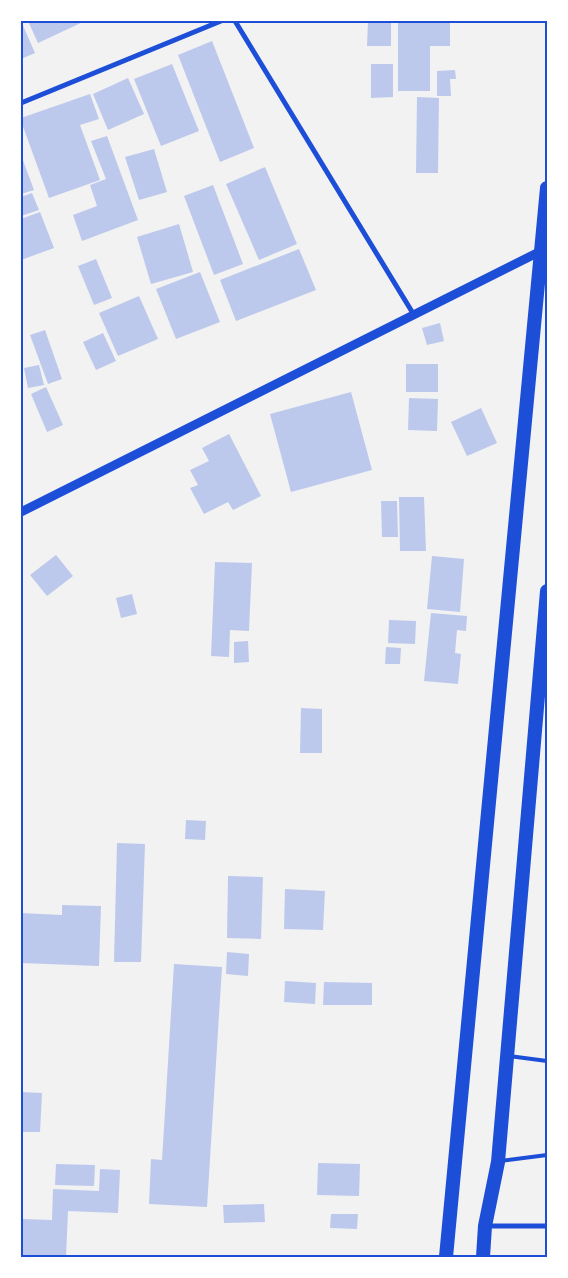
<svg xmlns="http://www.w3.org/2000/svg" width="568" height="1278" font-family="Ubuntu,sans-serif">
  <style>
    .building { fill: #bdc9ec }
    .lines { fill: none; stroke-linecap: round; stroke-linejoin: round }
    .service { stroke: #1d4ed8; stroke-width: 4 }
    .minor { stroke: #1d4ed8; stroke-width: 5 }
    .tertiary { stroke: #1d4ed8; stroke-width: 9 }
    .trunk { stroke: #1d4ed8; stroke-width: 14 }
    .neatline { fill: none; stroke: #1d4ed8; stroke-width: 2 }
  </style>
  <rect width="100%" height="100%" fill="#f2f2f2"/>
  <g class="building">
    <polygon points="21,21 35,53 21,59"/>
    <polygon points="28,21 85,21 38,43"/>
    <polygon points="368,21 391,21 391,46 367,46"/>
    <polygon points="398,21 450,21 450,46 430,46 430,91 398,91"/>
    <polygon points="212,41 254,148 220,162 178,55"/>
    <polygon points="172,64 199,131 161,146 134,79"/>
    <polygon points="371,64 393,64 393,97 371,98"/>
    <polygon points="455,70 456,79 450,79 451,96 437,96 437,71"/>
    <polygon points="128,78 144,114 108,130 93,94"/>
    <polygon points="90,94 99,119 80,125 100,180 49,198 21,121 21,118"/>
    <polygon points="417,97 439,98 438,173 416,173"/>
    <polygon points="107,136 138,220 82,241 73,215 97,206 90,185 106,179 91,141"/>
    <polygon points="154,149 167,192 139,200 125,157"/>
    <polygon points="21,155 34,190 21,194"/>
    <polygon points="265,167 297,244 259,260 226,184"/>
    <polygon points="213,185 243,264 214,275 184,196"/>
    <polygon points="32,193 39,210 21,216 21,197"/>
    <polygon points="40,212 54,248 21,260 21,219"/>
    <polygon points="179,224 193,272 151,284 137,237"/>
    <polygon points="299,249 316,290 236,321 220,280"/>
    <polygon points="96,259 112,298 94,305 78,266"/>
    <polygon points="200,272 220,322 176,339 156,289"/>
    <polygon points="139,296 158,339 118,356 99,313"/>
    <polygon points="440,323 444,341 427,345 422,328"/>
    <polygon points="45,330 62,379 48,384 30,335"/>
    <polygon points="103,333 116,361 96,370 83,342"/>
    <rect x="406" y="364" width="32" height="28"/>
    <polygon points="39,365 44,385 28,388 24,368"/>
    <polygon points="46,387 63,425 47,432 31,394"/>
    <polygon points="351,392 372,470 291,492 270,414"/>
    <polygon points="409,398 438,399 437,431 408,430"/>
    <polygon points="481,408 497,443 467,456 451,422"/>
    <polygon points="229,434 261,496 233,510 228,502 204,514 190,488 198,485 190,470 209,461 202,448"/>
    <polygon points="399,497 424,497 426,551 400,551"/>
    <polygon points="381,501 397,501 398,537 382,537"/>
    <polygon points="56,555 73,576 47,596 30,575"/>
    <polygon points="432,556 464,559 460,612 427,609"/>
    <polygon points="215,562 252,563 249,631 230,630 229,657 211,656"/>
    <polygon points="132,594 137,614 121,618 116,598"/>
    <polygon points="431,613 467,616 466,631 457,630 455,653 461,654 458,684 424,681"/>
    <polygon points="389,620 416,621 415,644 388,643"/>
    <polygon points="248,641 249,662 234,663 234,642"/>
    <polygon points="386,647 401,648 400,664 385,664"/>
    <polygon points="301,708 322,709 322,753 300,753"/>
    <polygon points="186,820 206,821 205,840 185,839"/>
    <polygon points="117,843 145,844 141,962 114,962"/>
    <polygon points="228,876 263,877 261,939 227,938"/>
    <polygon points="285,889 325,891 323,930 284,929"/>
    <polygon points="62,905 101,906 99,966 21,963 21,913 62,915"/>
    <polygon points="227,952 249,954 248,976 226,974"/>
    <polygon points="174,964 222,967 207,1207 149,1204 151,1159 162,1160"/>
    <polygon points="285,981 316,983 315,1004 284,1002"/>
    <polygon points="324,982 372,983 372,1005 323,1005"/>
    <polygon points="21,1092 42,1093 40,1132 21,1132"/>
    <polygon points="318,1163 360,1164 359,1196 317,1195"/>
    <polygon points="56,1164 95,1165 94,1186 55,1185"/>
    <polygon points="100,1169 120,1170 118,1213 68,1211 66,1257 21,1257 23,1219 52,1220 53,1189 99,1191"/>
    <polygon points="264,1204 265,1222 224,1223 223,1205"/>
    <polygon points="331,1214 358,1214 357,1229 330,1228"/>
  </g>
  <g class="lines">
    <g class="service">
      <polyline points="509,1056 547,1061"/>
      <polyline points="500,1161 547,1155"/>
    </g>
    <g class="minor">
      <polyline points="235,21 414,315"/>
      <polyline points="21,103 221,21"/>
      <polyline points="486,1226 547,1226"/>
    </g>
    <polyline class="tertiary" points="21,512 541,251"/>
    <g class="trunk">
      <polyline points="446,1257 547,188"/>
      <polyline points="483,1257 485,1226 498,1162 547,591"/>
    </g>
  </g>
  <rect width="568" height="1278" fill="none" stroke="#ffffff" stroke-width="45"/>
  <rect x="22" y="22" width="524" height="1234" class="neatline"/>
</svg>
